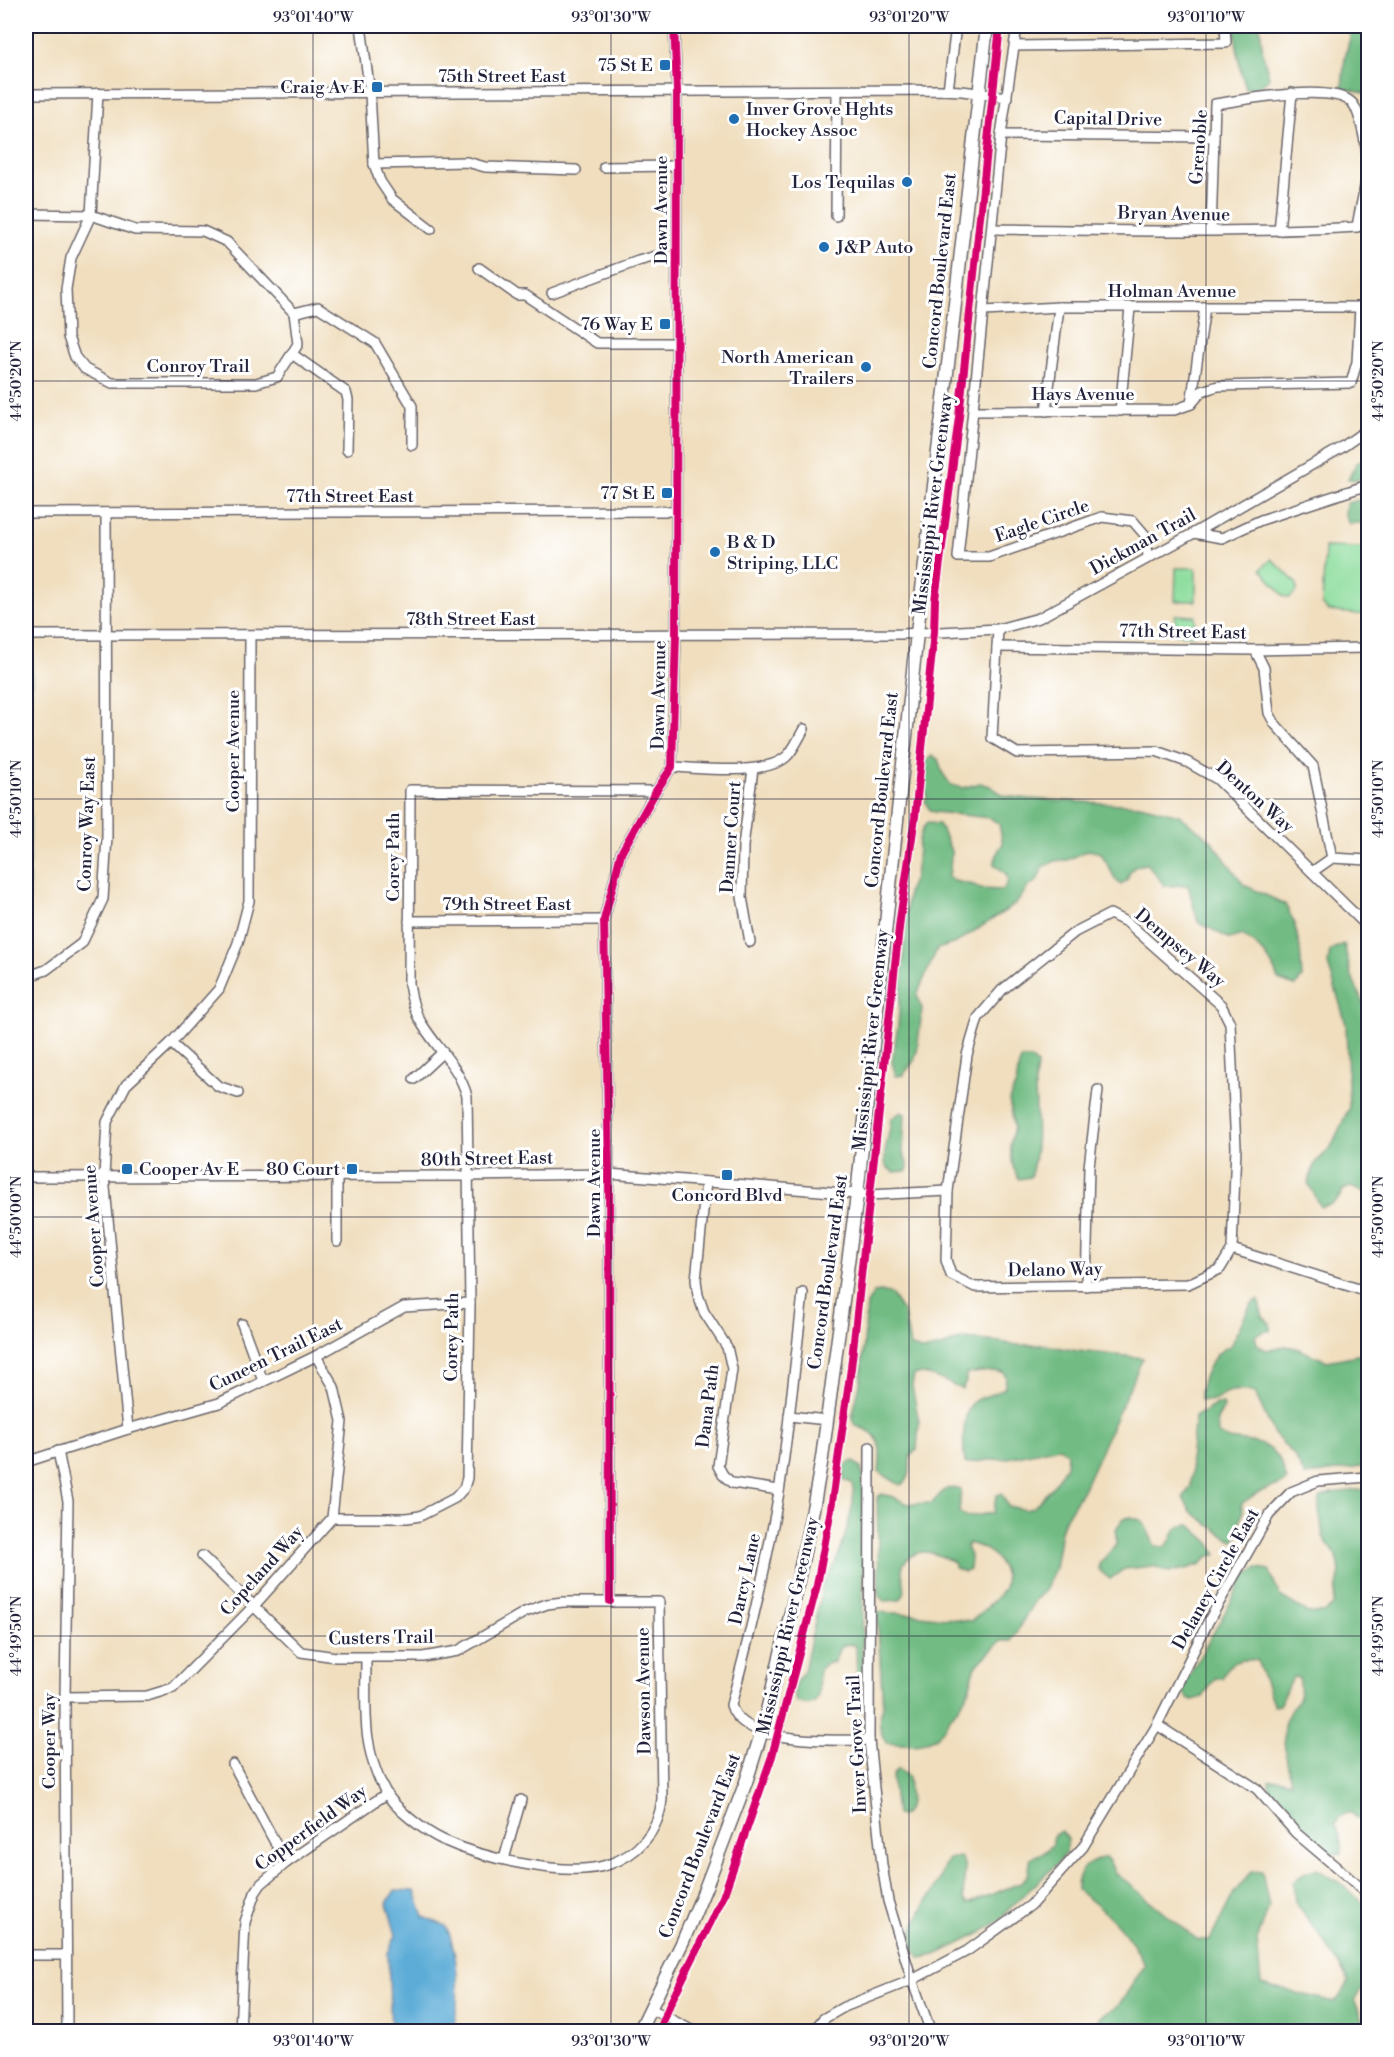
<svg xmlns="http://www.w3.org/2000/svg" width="1394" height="2057" font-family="'Libre Bodoni',serif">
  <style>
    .green { fill: #8ddd9d; stroke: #58806c; stroke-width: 1.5 }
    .forest { fill: #72bc84; stroke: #4a6f60; stroke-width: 1.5 }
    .water { fill: #5cacd7; stroke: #3f6789; stroke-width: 1.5 }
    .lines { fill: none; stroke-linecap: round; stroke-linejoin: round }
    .minor-casing { stroke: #6a6469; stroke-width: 12 }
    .major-casing { stroke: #6a6469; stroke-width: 15 }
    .minor { stroke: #fff; stroke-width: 9 }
    .major { stroke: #fff; stroke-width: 12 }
    .cycleway-casing { stroke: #fff; stroke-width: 11 }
    .cycleway { stroke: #d6006c; stroke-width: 8 }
    .ticks { fill: none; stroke: #22223b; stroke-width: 1.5; stroke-opacity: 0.45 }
    .poi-dot { fill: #1f6fb2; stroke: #fff; stroke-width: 2 }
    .labels { text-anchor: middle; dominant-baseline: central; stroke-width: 6; stroke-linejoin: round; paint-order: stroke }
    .poi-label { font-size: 18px; fill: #22223b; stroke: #fff; text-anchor: end }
    .street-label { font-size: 18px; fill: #22223b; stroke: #fff }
    .neatline { fill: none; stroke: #22223b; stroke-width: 2 }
    .ticks-label { font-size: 15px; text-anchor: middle; fill: #22223b }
  </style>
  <rect width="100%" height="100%" fill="#fff"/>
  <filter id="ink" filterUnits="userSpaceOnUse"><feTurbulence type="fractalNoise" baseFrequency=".0167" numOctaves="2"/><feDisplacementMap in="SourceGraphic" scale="12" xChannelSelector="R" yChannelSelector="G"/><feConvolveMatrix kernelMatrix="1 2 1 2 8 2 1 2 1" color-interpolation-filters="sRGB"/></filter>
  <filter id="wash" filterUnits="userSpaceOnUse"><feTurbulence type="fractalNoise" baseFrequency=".008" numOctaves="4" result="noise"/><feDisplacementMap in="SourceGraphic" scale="24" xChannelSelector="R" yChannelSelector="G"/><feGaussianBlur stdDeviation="1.35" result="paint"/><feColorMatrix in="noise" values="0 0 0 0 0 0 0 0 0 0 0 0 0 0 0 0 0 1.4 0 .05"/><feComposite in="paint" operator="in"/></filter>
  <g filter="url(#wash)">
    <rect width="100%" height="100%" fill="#f0debe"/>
    <g class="green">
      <polygon points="1325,547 1364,548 1368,551 1368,615 1328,611 1322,604"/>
      <polygon points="1272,559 1297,584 1297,591 1290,598 1284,596 1261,569"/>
      <polygon points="1176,568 1196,568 1196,601 1175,601"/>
      <polygon points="1175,615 1195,616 1195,635 1175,634"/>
      <polygon points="26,642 32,642 29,904 26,904"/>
    </g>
    <g class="forest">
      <path d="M1234,26H1260L1263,54L1269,77C1264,87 1256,88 1246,89L1240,68Z"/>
      <polygon points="1348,26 1368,26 1368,94 1342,88 1345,57 1350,38"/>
      <polygon points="1368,455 1368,477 1356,480 1348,479 1357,463"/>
      <polygon points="1368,498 1368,522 1349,524 1345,515 1346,503"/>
      <path d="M932,756L938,759L943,774L951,785L963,788L980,783L990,786L1005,796L1029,799L1140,805L1179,815L1211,840L1244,885L1285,904L1294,922L1300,948L1302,978L1295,986L1278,980C1272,959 1260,947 1242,935L1230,939L1198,922L1188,885L1165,886L1147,864C1135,865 1130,868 1127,880L1121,885L1116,880L1101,853L1089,850L1067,860L1055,861L1043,867L1037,881L1028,887L1016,904L956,943L937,949L917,995L922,1009L917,1051L914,1061L903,1075L896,1076L892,1062L898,1025L908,892C910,886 914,880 915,874C919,858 915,835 927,823L939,824L951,851L950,872L947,875L954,881L974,885L980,889L1003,890L1008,881L1006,874L994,864L999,849L1003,844L999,824L990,818L934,812L930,810L925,802L927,797L923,781L927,775L924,763Z"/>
      <path d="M1344,944L1351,975L1368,1014V1193L1350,1187L1343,1190C1338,1202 1333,1204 1321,1207L1308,1183L1315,1163L1330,1149L1349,1108L1346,1024L1328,964L1330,950Z"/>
      <path d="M1022,1059H1030L1037,1064C1037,1072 1034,1079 1035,1087C1036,1117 1040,1148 1030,1177L1019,1179L1013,1167L1010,1146L1014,1126L1009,1100L1016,1084L1019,1065Z"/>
      <path d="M901,1112L905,1114L903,1153L908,1166L907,1171L894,1172L886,1167C882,1151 890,1136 891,1119Z"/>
      <path d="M881,1292L892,1295L904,1313L910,1346L923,1351L945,1346L962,1339L1002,1342L1012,1345H1045L1078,1351L1143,1358L1083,1490L1062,1524L1055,1568L1045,1590L1035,1600L1011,1641H1001L976,1666L967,1695L937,1737L916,1745L886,1743C879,1730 877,1721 883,1707L877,1612L912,1614L971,1621C981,1612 994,1602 1002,1591C1012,1578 998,1558 987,1550C981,1547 975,1545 969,1543L966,1547L970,1556L969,1570L964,1572L954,1567V1562C940,1556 925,1546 910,1557C906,1560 903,1564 902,1569C901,1581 910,1589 900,1600L884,1601L879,1596L877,1497L882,1494L893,1497L908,1504L932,1503C943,1493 944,1484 961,1489L959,1512L966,1517L993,1513L996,1496L1001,1493L1008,1506L1026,1510L1034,1507L1053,1486L1066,1466L1067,1453L1059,1447L1008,1458L965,1463C963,1448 961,1409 976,1400C986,1395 996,1395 1005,1387L1006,1377L1003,1372C991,1369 978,1374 966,1373V1382L962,1389C950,1384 925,1370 914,1375L912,1386L919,1422L917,1450L910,1455C909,1466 913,1481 900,1485L879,1472C880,1461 883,1443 873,1434C869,1430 861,1428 855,1425L852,1418L861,1379L867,1304L874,1293Z"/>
      <path d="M1258,1299L1263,1317L1270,1323V1331H1265L1255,1335L1257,1344L1266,1350L1286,1346L1296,1348L1327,1361L1368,1353V1388L1367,1389L1365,1401L1368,1417V1462L1366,1466L1305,1476L1293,1454L1274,1434L1255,1393C1246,1390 1232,1389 1224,1394C1213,1400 1214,1402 1200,1400C1199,1382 1212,1352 1230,1346L1251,1304Z"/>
      <path d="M1217,1404H1223L1224,1408L1217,1419L1218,1434C1231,1445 1259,1436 1276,1454C1281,1459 1284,1473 1287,1480L1279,1485L1259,1492L1241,1504L1243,1511L1235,1541L1229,1539L1191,1511L1183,1498L1191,1486L1192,1469L1190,1460L1195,1417Z"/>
      <path d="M854,1461L861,1468L865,1491L862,1650L864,1683L857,1686L856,1646C850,1643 846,1644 840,1647L834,1662L825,1664L819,1670C816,1684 827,1713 796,1702C792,1684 793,1685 804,1671L824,1580C838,1569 850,1520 853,1502C854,1496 853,1489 852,1483L843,1480L845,1467L848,1463Z"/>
      <path d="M1358,1490H1368V1819L1357,1817L1349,1812L1341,1816L1335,1824L1342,1846V1853L1330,1854L1278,1805L1270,1792L1269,1780L1278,1779L1291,1782C1288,1766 1282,1742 1284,1726C1286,1708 1306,1703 1299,1678L1293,1677L1279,1705L1274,1706L1257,1660C1239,1659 1230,1660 1222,1678H1215L1203,1697L1193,1700L1187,1698L1183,1691L1186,1681L1237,1591L1244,1575L1258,1568L1269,1570L1280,1596L1308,1613H1323L1333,1605L1340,1572L1338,1560L1323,1536L1319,1510L1320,1498L1331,1493Z"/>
      <path d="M1131,1517L1143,1521L1155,1546L1165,1547C1177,1536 1169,1526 1190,1525L1210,1543L1217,1555L1209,1556L1201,1564L1186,1569L1169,1572L1153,1566L1124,1569L1110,1579L1099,1570V1564L1116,1545V1529L1123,1519Z"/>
      <polygon points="898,1769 908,1777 910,1804 904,1815 899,1816 896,1814 892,1778 894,1773"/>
      <path d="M1061,1831L1068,1839L1066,1852L1058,1863L1008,1910L1001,1919L981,1933L936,1955L921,1958C895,1936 930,1902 939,1881C942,1873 942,1867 948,1859L960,1857L965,1866L963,1899L968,1904L1020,1883L1028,1875L1031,1857L1044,1853L1053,1844V1836Z"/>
      <path d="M1106,1857L1117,1874L1198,1940H1210L1234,1893L1251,1872L1262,1871L1269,1907L1257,1940L1261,1984L1334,2002L1341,1996L1349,1981L1324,1941L1295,1902L1293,1883L1304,1873L1316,1869L1341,1883L1368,1909V1980L1354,2000L1368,2031H1092L1101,2017L1119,2005L1145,1965C1130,1935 1105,1909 1077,1890C1077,1868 1087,1863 1106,1857Z"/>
    </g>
    <path class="water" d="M395,1890L415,1891L424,1917L446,1926C459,1953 461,2003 452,2031H391L388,1953L396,1935L387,1903Z"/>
  </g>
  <g filter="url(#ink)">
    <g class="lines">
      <g class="minor-casing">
        <g id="minor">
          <polyline points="361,26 370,93 374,164 380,181 392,199 431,229"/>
          <polyline points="1017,26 1001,135 958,557 989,557 1102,517 1133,521 1146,536 1148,557"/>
          <polyline points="1015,46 1226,43 1225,26"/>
          <polyline points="948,90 956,26"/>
          <polyline points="26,94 940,90 962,91 1007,97"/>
          <polyline points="1001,135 1214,137"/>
          <polyline points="374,164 467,162 485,167 576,170"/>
          <polyline points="604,167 676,166"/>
          <polyline points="26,214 91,215 135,230 203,231 227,242 294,313 298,344 277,377 256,383 112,383 85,369 75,357 68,337 66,289 71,258 91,215 98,93"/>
          <polyline points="836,216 837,91"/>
          <path d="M992,229C1113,230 1235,234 1357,227C1360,207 1366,187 1368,168C1368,155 1361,110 1351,102C1330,83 1243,100 1215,104L1211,231"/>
          <polyline points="1279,231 1292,93"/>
          <polyline points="479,268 517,295 525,295 597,343 676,343"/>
          <polyline points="552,293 638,261 660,255 676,257"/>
          <polyline points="294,313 318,307 375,343 412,406 412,445"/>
          <polyline points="292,354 346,392 348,400 347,450"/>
          <polyline points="1191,404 1205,307"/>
          <polyline points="973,411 1174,410 1191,404 1202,391 1218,386 1351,383 1357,362 1360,307 1059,307 984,311"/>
          <polyline points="1046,411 1059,307"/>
          <polyline points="1120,411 1130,308"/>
          <polyline points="26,513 675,511"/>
          <polyline points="1194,533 1222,538 1261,520 1368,485"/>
          <polyline points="998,629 992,738 1017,753 1156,751 1187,762 1217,779 1367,926 1368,930"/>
          <polyline points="26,635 902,634 998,629 1039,618 1194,533 1341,448 1368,429"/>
          <polyline points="997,647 1255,650 1368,648"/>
          <polyline points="1255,650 1264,668 1269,713 1275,724 1313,766 1332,858"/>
          <path d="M672,767C701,768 764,776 786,757C794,750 799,737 804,729"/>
          <polyline points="1312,872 1332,858 1368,860"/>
          <polygon points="1110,914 1128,923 1221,1005 1230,1023 1236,1147 1232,1249 1220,1269 1188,1284 975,1287 951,1275 946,1260 948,1191 967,1055 978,1018 1002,990 1075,932"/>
          <polyline points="409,921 604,920"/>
          <polyline points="750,942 742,897 743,846 753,769"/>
          <polyline points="26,977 46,970 82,943 103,899 107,837 106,513"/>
          <polyline points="171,1043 218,1086 238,1093"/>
          <polyline points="414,1079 443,1052"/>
          <polyline points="26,1177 468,1176 609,1174 869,1195 948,1191"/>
          <polyline points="337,1177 337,1241"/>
          <polyline points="706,1182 696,1280 698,1295 704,1312 727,1347 732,1369 718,1466 723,1475 732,1483 779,1490"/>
          <polyline points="1232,1249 1368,1292"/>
          <polyline points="1086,1286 1089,1167 1098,1090"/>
          <path d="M803,1293C796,1359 789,1426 779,1492C767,1563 750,1635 731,1705C742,1746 836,1740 869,1740"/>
          <polyline points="242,1324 263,1381"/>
          <polyline points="789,1416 827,1420"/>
          <polyline points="128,1429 104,1177 107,1122 126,1085 171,1043 219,989 238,943 249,901 250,636"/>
          <polyline points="870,1447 869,1740 882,1865 888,1901 912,1980 931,2032"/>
          <polyline points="58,1451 68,1501 65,1697 67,2032"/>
          <polyline points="26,1462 128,1429 219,1403 316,1356 404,1307 470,1303"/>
          <path d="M332,1518H407L420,1516L455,1498L464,1488L467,1478L470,1303L467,1096C458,1065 438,1050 422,1024C414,1012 411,998 409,984L410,790L656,791"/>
          <path d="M202,1556L301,1652L336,1657H423L458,1651L525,1612L547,1604L563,1602H659L662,1799C659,1831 638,1855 607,1865C566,1878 482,1858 443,1840C424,1831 395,1809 385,1791C361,1747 366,1705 366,1658"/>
          <polyline points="610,1601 609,1174 604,920 621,853 656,791 672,767 676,635 677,91 674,26"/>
          <polyline points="65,1697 147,1696 173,1688 253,1607 332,1518 342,1421 334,1387 316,1356"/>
          <polyline points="1157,1725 1257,1789 1296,1833 1368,1894"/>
          <polyline points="233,1764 286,1863"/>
          <polyline points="504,1859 521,1800"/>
          <polyline points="26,1955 66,1955"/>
          <polyline points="651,2009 695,2032"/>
          <polyline points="240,2032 245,1922 255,1893 261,1884 286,1863 386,1794"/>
          <polyline points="813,2032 823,2019 844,2007 912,1980 967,1951 1031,1905 1083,1847 1157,1725 1208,1622 1269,1515 1291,1492 1318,1481 1368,1477"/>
        </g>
      </g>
      <g class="major-casing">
        <polyline id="major" points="639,2032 683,1941 705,1889 746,1782 762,1731 793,1604 813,1509 822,1458 857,1195 917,633 987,26"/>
      </g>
      <use href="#minor" class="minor"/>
      <use href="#major" class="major"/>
      <g class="cycleway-casing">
        <g id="cycleway">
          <polyline points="610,1601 609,1174 604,920 621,853 656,791 672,767 676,635 677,91 674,26"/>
          <polyline points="659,2032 670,2004 723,1897 772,1756 817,1585 831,1509 851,1368 900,919 915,817 934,632 935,600 959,417 1000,26"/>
        </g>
      </g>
      <use href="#cycleway" class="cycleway"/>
    </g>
  </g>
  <path class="ticks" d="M313,26V2032M611,26V2032M909,26V2032M1206,26V2032M26,381H1368M26,799H1368M26,1217H1368M26,1636H1368"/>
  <g class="poi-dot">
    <rect x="659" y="59" width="12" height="12" rx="3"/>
    <rect x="371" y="81" width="12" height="12" rx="3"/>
    <circle cx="734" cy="119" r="6"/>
    <circle cx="907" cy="182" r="6"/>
    <circle cx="824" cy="247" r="6"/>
    <rect x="659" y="318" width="12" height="12" rx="3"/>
    <circle cx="866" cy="367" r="6"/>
    <rect x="661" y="487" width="12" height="12" rx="3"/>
    <circle cx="715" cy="552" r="6"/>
    <rect x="121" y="1163" width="12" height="12" rx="3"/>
    <rect x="346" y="1163" width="12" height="12" rx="3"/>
    <rect x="721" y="1169" width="12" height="12" rx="3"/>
  </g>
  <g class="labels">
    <g class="poi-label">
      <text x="653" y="65">75 St E</text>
      <text x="365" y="87">Craig Av E</text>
      <text x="746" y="109" text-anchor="start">Inver Grove Hghts<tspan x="746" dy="21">Hockey Assoc</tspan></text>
      <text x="895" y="182">Los Tequilas</text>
      <text x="836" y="247" text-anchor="start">J&amp;P Auto</text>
      <text x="653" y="324">76 Way E</text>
      <text x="854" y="357">North American<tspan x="854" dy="21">Trailers</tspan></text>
      <text x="655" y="493">77 St E</text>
      <text x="727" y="542" text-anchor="start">B &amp; D<tspan x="727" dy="21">Striping, LLC</tspan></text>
      <text x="139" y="1169" text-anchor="start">Cooper Av E</text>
      <text x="340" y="1169">80 Court</text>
      <text x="727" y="1195" text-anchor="middle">Concord Blvd</text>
    </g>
    <g class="street-label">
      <text x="502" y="76">75th Street East</text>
      <text transform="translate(1108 119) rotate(1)">Capital Drive</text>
      <text transform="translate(1199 147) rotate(-86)">Grenoble</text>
      <text transform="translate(661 210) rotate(-90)">Dawn Avenue</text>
      <text transform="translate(1174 214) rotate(1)">Bryan Avenue</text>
      <text transform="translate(940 271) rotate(-84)">Concord Boulevard East</text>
      <text x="1172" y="291">Holman Avenue</text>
      <text x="198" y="366">Conroy Trail</text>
      <text x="1083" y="394">Hays Avenue</text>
      <text x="350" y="496">77th Street East</text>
      <text transform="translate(933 504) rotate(-83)">Mississippi River Greenway</text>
      <text transform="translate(1042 521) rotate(-19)">Eagle Circle</text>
      <text transform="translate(1143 542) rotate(-29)">Dickman Trail</text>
      <text x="471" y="619">78th Street East</text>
      <text transform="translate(1183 632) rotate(1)">77th Street East</text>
      <text transform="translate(659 695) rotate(-89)">Dawn Avenue</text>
      <text transform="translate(233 751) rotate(-90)">Cooper Avenue</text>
      <text transform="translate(882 790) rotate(-84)">Concord Boulevard East</text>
      <text transform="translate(1255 797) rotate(42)">Denton Way</text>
      <text transform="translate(87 824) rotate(-88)">Conroy Way East</text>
      <text transform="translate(731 837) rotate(-86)">Danner Court</text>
      <text transform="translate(393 857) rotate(-90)">Corey Path</text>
      <text x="507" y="904">79th Street East</text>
      <text transform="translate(1180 948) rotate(40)">Dempsey Way</text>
      <text transform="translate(871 1040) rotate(-84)">Mississippi River Greenway</text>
      <text transform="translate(487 1159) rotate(-1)">80th Street East</text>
      <text transform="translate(594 1183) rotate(-90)">Dawn Avenue</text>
      <text transform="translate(94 1226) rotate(-94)">Cooper Avenue</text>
      <text transform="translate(1055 1270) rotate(-1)">Delano Way</text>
      <text transform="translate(828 1272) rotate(-82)">Concord Boulevard East</text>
      <text transform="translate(452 1337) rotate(-89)">Corey Path</text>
      <text transform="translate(276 1355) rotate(-26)">Cuneen Trail East</text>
      <text transform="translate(708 1406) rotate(-83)">Dana Path</text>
      <text transform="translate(262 1571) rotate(-48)">Copeland Way</text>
      <text transform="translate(745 1579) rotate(-78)">Darcy Lane</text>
      <text transform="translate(1216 1579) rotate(-61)">Delaney Circle East</text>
      <text transform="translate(788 1626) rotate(-77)">Mississippi River Greenway</text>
      <text transform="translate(381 1638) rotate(-1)">Custers Trail</text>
      <text transform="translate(644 1691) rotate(-91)">Dawson Avenue</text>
      <text transform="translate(49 1741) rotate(-90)">Cooper Way</text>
      <text transform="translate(857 1744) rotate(-93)">Inver Grove Trail</text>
      <text transform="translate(311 1828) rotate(-36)">Copperfield Way</text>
      <text transform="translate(700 1846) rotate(-69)">Concord Boulevard East</text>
    </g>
  </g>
  <rect width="1394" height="2057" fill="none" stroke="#fff" stroke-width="66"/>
  <rect x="33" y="33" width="1328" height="1991" class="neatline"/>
  <g class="ticks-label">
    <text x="313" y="22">93°01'40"W</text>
    <text x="611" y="22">93°01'30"W</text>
    <text x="909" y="22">93°01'20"W</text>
    <text x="1206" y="22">93°01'10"W</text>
    <text transform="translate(16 381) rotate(-90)" y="5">44°50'20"N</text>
    <text transform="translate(1378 381) rotate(-90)" y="5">44°50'20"N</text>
    <text transform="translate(16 799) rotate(-90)" y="5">44°50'10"N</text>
    <text transform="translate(1378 799) rotate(-90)" y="5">44°50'10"N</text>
    <text transform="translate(16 1217) rotate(-90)" y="5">44°50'00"N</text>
    <text transform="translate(1378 1217) rotate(-90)" y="5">44°50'00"N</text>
    <text transform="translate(16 1636) rotate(-90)" y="5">44°49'50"N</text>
    <text transform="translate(1378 1636) rotate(-90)" y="5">44°49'50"N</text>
    <text x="313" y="2046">93°01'40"W</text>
    <text x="611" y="2046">93°01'30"W</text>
    <text x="909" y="2046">93°01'20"W</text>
    <text x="1206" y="2046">93°01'10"W</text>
  </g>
</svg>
